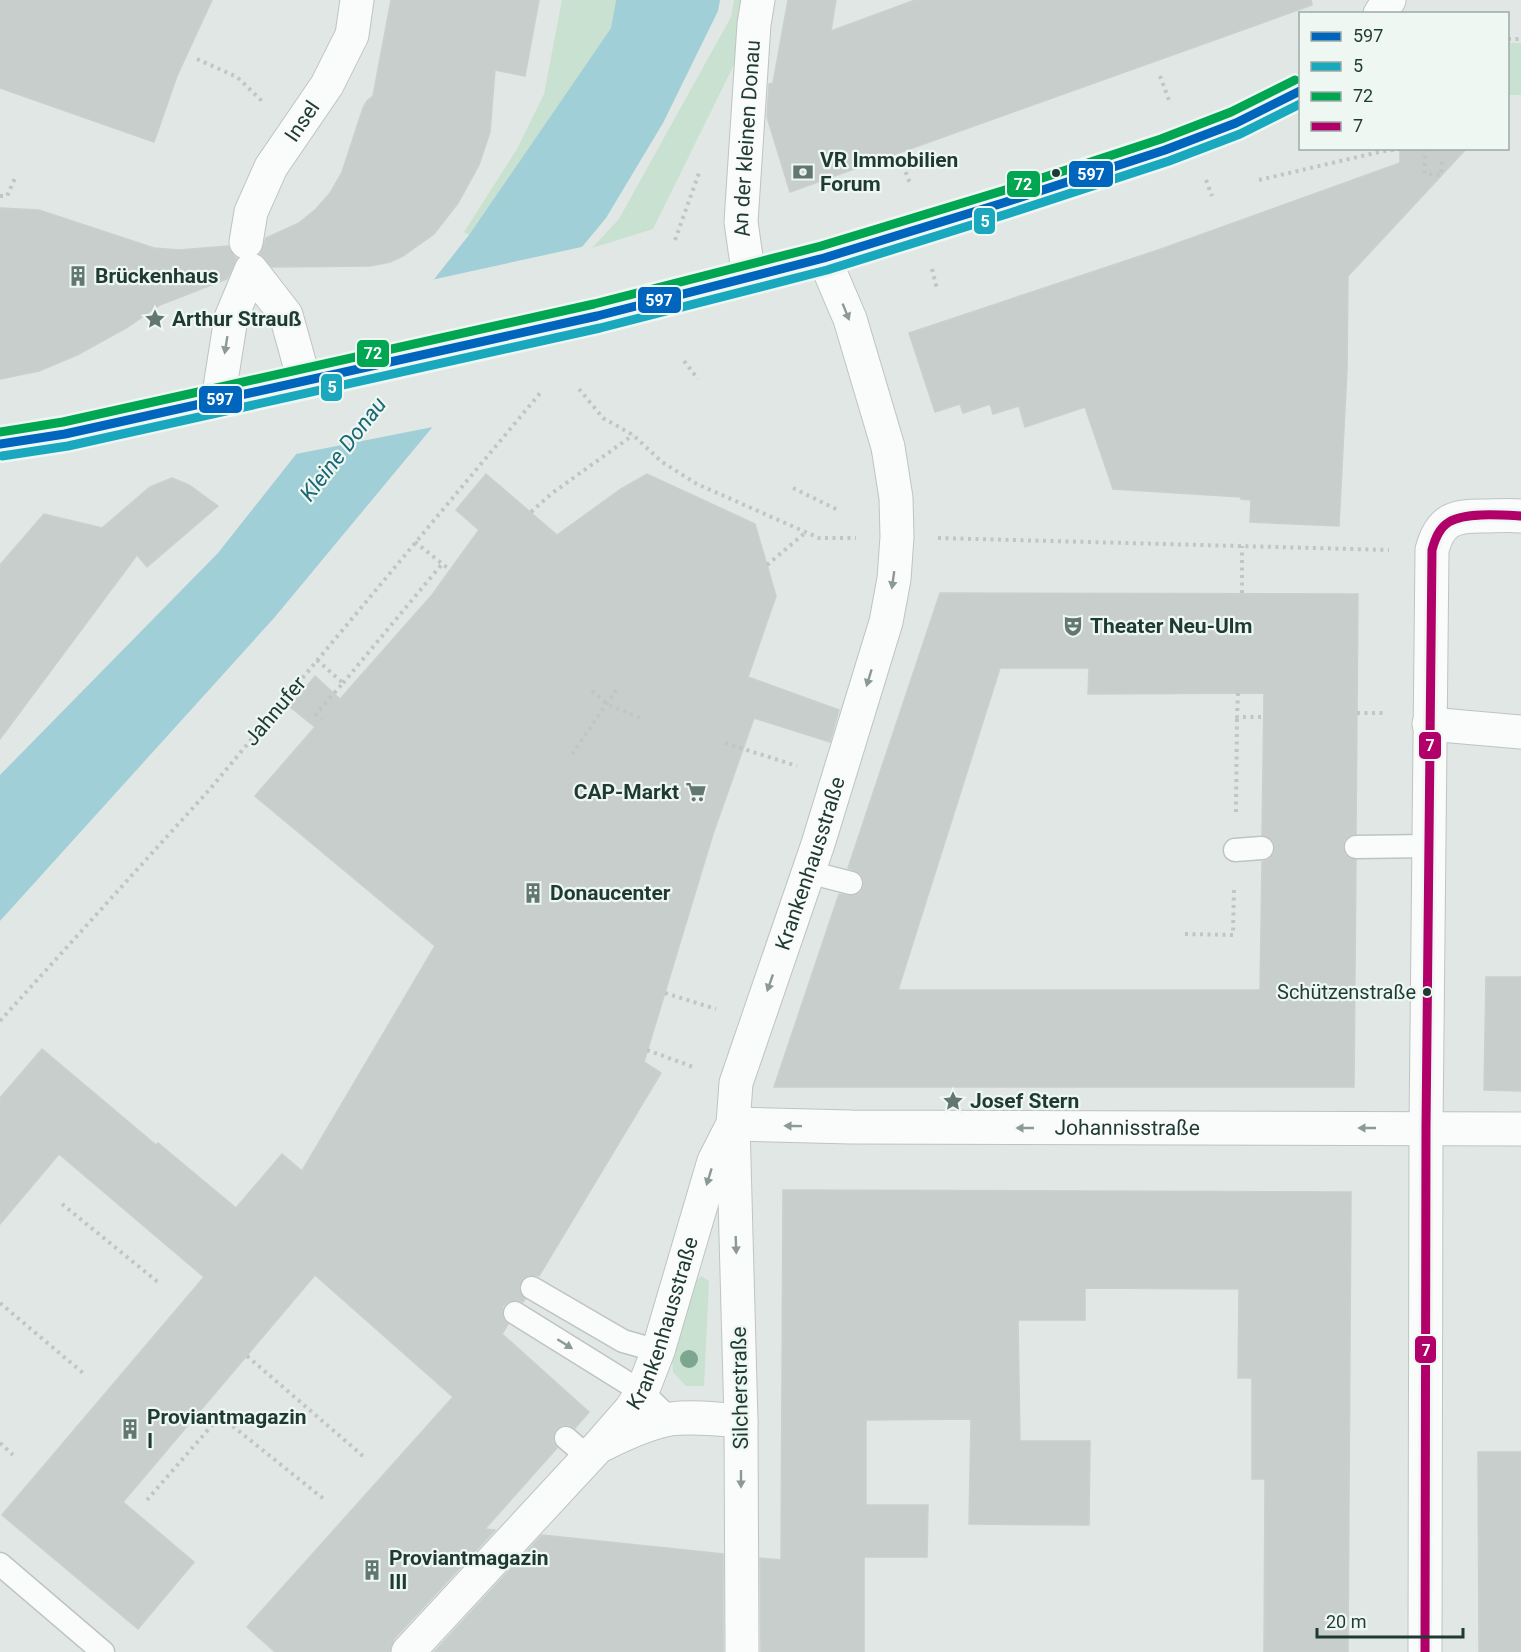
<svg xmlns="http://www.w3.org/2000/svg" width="1521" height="1652" font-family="Roboto,sans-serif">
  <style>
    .green { fill: #c9e1d0 }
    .water { fill: #a0cfd7 }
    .pier { fill: #e1e7e4 }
    .building { fill: #c8cecc; stroke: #cad0cd; stroke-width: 1.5; fill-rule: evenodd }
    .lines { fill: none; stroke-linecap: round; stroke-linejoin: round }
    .lane-casing { stroke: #bec4c1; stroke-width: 25 }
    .street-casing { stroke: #bec4c1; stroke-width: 35 }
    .secondary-casing { stroke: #bdc5c2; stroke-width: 35 }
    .path { stroke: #bfc7c5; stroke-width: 4; stroke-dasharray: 3 4.5; stroke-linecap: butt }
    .lane { stroke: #fafbfb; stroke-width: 22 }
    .street { stroke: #fafbfb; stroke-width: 33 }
    .secondary { stroke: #fafbfb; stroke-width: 33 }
    .bus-1-casing { stroke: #eef7f2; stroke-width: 14 }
    .bus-2-casing { stroke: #eef7f2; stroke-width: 14 }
    .bus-3-casing { stroke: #eef7f2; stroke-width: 14 }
    .bus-4-casing { stroke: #eef7f2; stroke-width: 14 }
    .bus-1 { stroke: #0065bd; stroke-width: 9 }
    .bus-2 { stroke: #1aa8be; stroke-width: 9 }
    .bus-3 { stroke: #00a651; stroke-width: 9 }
    .bus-4 { stroke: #b1006a; stroke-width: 9 }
    .tree { fill: #7ca68d }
    .oneway { fill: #8c9a97 }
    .bus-dot { fill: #1f3a33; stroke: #eef7f2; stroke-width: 2 }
    .labels { text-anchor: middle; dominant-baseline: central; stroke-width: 4.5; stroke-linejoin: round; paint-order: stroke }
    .bus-label { font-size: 20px; fill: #1f3a33; stroke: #eef7f2; text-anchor: end }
    .street-label { font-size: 21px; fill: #1f3a33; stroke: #eef7f2 }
    .poi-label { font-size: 21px; font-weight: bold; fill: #1f3a33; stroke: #eef7f2; text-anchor: start }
    .water-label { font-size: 22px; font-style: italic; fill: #196776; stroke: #eef7f2 }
    .line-badge { stroke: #eef7f2; stroke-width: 2 }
    .badge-label { font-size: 16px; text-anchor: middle; font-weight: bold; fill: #fff }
  </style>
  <rect width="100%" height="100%" fill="#e1e7e4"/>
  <g class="green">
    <polygon points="562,0 616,0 611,28 469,235 464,232 517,149 544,94"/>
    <polygon points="734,0 758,0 754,24 653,229 592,248 619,219 731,17"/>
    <rect x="1508" y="43" width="13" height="52"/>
    <polygon points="701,1276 709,1281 704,1386 686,1386 673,1372 672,1356 695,1283"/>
  </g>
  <polygon class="water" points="616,0 720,0 718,11 663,123 606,218 274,618 0,921 0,775 218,553 469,235 611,28"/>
  <polygon class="pier" points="586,246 438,426 296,454 431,280"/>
  <g class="building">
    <polygon points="0,0 212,0 177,76 154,142 0,88"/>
    <polygon points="391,0 539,0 525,76 495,70 490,132 479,165 458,203 434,234 403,256 390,262 370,266 272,267 260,254 266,238 299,223 316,209 330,193 342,172 363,108 367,101 373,96"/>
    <polygon points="788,0 836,0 831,31 915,0 1311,0 1312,5 790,192 767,117 769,84 773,83"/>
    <polygon points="1400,148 1467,148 1348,276 1347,370 1339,526 1250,522 1251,500 1241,499 1241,497 1113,489 1085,407 1025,427 1019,406 993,414 990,404 963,413 960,404 935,412 909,333 1164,248 1400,163"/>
    <polygon points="0,208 39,210 154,248 179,250 228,246 234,256 237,258 227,279 160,305 126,328 77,355 39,371 0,379"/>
    <polygon points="486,474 557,535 621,489 647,474 755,524 776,596 748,677 839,710 830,742 754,718 713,834 644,1062 661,1073 539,1276 531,1275 525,1277 521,1281 519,1289 525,1299 523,1302 516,1300 509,1301 503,1306 502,1312 503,1319 508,1324 502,1334 589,1412 575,1428 569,1425 562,1425 555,1430 553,1436 553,1442 557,1448 485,1529 495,1530 394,1639 390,1652 275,1652 247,1627 453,1397 315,1275 123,1502 194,1562 138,1629 2,1515 204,1277 59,1154 0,1224 0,1098 42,1049 156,1145 158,1143 236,1208 282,1154 302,1171 435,946 255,796 315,727 290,707 315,676 340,699 432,595 450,570 479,530 456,510"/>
    <polygon points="172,478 189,485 218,506 147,567 137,555 0,739 0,565 44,514 102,528 150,487"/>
    <path d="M940,593L1358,594L1356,834L1349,836L1344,841L1343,847L1345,854L1350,859L1356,860L1354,1087H774L839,894L854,896L860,893L864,887V880L861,874L848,868ZM1000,668H1089L1088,694L1264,693L1262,835L1273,840L1275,848L1274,853L1270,859L1262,862L1260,990H898Z"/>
    <polygon points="1486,977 1521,977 1521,1091 1484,1090"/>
    <polygon points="783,1190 1351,1192 1348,1652 1264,1652 1265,1479 1252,1479 1252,1378 1238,1378 1239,1289 1085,1288 1085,1320 1018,1320 1020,1441 1090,1441 1089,1525 969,1524 971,1419 866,1420 866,1505 928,1505 927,1557 864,1557 864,1652 761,1652 760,1558 781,1560"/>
    <polygon points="1478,1452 1521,1452 1521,1652 1479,1652"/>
    <polygon points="542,1535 723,1554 723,1652 434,1652"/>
  </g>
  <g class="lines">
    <g class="lane-casing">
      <g id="lane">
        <polyline points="1356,847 1428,846"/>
        <polyline points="1235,850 1262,848"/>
        <polyline points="808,872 851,883"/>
        <polyline points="532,1288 623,1341 658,1351"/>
        <polyline points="515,1313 642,1392 670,1419"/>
        <polyline points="566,1438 588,1457"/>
        <polyline points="0,1564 103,1652"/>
      </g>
    </g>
    <g class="street-casing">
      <g id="street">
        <path id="s1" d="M246,242L251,212L271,167L327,85L352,35L357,0"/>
        <path id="s2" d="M749,278L741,222L754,24L758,0"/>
        <polyline points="218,400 231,318 251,270 286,315 304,380"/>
        <polyline points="1429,724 1521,732"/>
        <path d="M604,1444C624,1434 647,1423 670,1419C693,1416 718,1419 741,1421"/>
        <path id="s3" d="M408,1652L597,1448L631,1409L642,1392L658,1351L714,1161L733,1124L851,1127L1521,1129"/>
      </g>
    </g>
    <g class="secondary-casing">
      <g id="secondary">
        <polyline points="1380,14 1389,0"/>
        <polyline points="0,444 65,434 597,316 824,258 1006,202 1165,150 1236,123 1300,91"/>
        <path id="s4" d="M742,1652L741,1421L733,1124L736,1083L818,844L886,622L894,579L897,537L896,498L888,447L850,319L824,258"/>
        <path d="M1425,1652L1426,1128L1432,550C1440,520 1453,516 1482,516C1495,516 1508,515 1521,516"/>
      </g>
    </g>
    <g class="path">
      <polyline points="1508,39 1521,39"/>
      <polyline points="197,59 237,77 263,102"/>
      <polyline points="1160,76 1170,103"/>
      <polyline points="1425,148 1425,174 1441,175 1442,160"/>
      <polyline points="903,165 911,186"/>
      <polyline points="1206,180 1212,196"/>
      <polyline points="1259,180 1379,152 1406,148"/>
      <polyline points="0,196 7,196 15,178"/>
      <polyline points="675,240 699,173"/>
      <polyline points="932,269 937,289"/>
      <polyline points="684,361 698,379"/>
      <polyline points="579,389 603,418 633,435 662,462 697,484 819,538 856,538"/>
      <polyline points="793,488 840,511"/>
      <polyline points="531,512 551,494 633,435"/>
      <polyline points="938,538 1389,550"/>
      <polyline points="415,542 450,570"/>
      <polyline points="767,565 806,532"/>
      <polyline points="1242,593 1242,546"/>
      <polyline points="317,660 343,683 316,714 322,719"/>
      <polyline points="343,683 442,564"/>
      <polyline points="592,691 607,704 643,719"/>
      <polyline points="1238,693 1237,717 1264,717"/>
      <polyline points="1357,713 1387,713"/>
      <polyline points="725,743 797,766"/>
      <polyline points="572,754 616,690"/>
      <polyline points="1236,812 1237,717"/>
      <polyline points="1185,934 1233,935 1234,886"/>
      <polyline points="665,993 716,1009"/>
      <polyline points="0,1021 210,789 541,392"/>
      <polyline points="647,1050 696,1068"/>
      <polyline points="62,1204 159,1283"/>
      <polyline points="0,1303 83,1373"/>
      <polyline points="247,1356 363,1456"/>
      <polyline points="0,1443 13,1455"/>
      <polyline points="147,1500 220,1416 325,1500"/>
    </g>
    <use href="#lane" class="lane"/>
    <use href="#street" class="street"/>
    <use href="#secondary" class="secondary"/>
    <g class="bus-1-casing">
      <polyline id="bus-1" points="0,444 65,434 597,316 824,258 1006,202 1165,150 1236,123 1300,91"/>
    </g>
    <g class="bus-2-casing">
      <polyline id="bus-2" points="2,456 68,446 600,328 827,270 1010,213 1169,161 1240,134 1300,104"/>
    </g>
    <g class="bus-3-casing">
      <polyline id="bus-3" points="0,432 63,422 594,304 821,246 1002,191 1161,139 1231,112 1295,80"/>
    </g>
    <g class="bus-4-casing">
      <path id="bus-4" d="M1425,1652L1426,1128L1432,550C1435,539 1439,528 1449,522C1465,512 1503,515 1521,516"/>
    </g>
    <use href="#bus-1" class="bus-1"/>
    <use href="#bus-2" class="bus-2"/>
    <use href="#bus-3" class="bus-3"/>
    <use href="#bus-4" class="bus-4"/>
  </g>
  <circle class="tree" cx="689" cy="1359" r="9"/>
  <defs><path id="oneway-solid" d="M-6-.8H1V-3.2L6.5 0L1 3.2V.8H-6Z" transform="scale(1.5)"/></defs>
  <g class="oneway">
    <use href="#oneway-solid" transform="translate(846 312) rotate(68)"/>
    <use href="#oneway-solid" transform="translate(226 345) rotate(99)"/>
    <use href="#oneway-solid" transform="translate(893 580) rotate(98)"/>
    <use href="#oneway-solid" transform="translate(869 678) rotate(107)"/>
    <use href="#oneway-solid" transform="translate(770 983) rotate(109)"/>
    <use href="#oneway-solid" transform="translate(793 1126) rotate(-179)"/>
    <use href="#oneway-solid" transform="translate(1025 1128) rotate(-180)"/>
    <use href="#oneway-solid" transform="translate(1367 1128) rotate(180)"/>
    <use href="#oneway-solid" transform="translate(709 1177) rotate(107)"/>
    <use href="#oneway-solid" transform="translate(736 1245) rotate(88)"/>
    <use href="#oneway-solid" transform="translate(565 1344) rotate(32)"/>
    <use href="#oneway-solid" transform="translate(741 1479) rotate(90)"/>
  </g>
  <defs>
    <g id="bank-bare" transform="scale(1.62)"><path d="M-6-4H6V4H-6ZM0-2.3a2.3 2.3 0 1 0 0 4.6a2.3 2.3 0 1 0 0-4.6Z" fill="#637771" stroke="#eef7f2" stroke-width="2.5" paint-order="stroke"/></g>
    <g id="building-bare" transform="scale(1.62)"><path d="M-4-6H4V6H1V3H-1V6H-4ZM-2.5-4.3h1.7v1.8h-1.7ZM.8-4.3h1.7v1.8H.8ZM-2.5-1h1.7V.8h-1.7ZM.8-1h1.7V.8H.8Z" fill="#637771" stroke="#eef7f2" stroke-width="2.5" paint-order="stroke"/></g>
    <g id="sight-bare" transform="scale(1.62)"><path d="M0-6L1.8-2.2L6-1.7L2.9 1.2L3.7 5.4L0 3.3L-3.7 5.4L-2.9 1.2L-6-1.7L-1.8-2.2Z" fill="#637771" stroke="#eef7f2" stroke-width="2.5" paint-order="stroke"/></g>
    <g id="theatre-bare" transform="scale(1.62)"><path d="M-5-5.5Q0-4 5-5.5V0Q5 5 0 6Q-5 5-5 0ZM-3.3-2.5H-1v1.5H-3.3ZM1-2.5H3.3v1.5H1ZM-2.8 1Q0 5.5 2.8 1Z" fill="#637771" stroke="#eef7f2" stroke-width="2.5" paint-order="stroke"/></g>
    <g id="supermarket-bare" transform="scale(1.62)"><path d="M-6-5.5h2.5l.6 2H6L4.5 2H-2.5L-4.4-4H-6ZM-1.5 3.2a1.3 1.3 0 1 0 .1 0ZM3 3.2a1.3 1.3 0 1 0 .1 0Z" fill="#637771" stroke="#eef7f2" stroke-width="2.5" paint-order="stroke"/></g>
  </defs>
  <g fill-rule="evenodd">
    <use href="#bank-bare" x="803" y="172"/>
    <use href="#building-bare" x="78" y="276"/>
    <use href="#sight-bare" x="155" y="319"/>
    <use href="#theatre-bare" x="1073" y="626"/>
    <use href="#supermarket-bare" x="696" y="792"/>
    <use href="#building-bare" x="533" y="893"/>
    <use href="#sight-bare" x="953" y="1101"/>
    <use href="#building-bare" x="130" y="1429"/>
    <use href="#building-bare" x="372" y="1570"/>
  </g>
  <g class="bus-dot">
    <circle cx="1056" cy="173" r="5"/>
    <circle cx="1427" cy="992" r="5"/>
  </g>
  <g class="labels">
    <g class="bus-label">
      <text x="1416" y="992">Schützenstraße</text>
    </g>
    <g class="street-label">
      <text stroke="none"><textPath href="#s1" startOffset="135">Insel</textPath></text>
      <text stroke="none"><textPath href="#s2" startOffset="140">An der kleinen Donau</textPath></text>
      <text transform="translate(275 711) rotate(-50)">Jahnufer</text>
      <text stroke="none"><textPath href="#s4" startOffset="801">Krankenhausstraße</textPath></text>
      <text stroke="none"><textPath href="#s3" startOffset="1028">Johannisstraße</textPath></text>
      <text stroke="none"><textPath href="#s3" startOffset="422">Krankenhausstraße</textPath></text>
      <text transform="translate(740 1388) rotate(-91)">Silcherstraße</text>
    </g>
    <g class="poi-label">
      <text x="820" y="160">VR Immobilien<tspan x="820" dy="24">Forum</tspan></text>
      <text x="95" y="276">Brückenhaus</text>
      <text x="172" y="319">Arthur Strauß</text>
      <text x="1090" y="626">Theater Neu-Ulm</text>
      <text x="679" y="792" text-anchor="end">CAP-Markt</text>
      <text x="550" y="893">Donaucenter</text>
      <text x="970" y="1101">Josef Stern</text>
      <text x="147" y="1417">Proviantmagazin<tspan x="147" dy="24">I</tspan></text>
      <text x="389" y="1558">Proviantmagazin<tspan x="389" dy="24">III</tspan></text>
    </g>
    <g class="water-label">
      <text transform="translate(343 449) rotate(-52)">Kleine Donau</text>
    </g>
  </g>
  <g class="line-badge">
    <rect x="1068" y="160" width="46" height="28" rx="6" fill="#0065bd"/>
    <rect x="1006" y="170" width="35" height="28" rx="6" fill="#00a651"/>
    <rect x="973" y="207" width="23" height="28" rx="6" fill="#1aa8be"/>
    <rect x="637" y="286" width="45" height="28" rx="6" fill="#0065bd"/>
    <rect x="356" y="339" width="34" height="29" rx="6" fill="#00a651"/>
    <rect x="320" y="373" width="23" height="29" rx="6" fill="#1aa8be"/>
    <rect x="198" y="385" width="45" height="29" rx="6" fill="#0065bd"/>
    <rect x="1418" y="731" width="24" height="29" rx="6" fill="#b1006a"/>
    <rect x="1414" y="1335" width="23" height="29" rx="6" fill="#b1006a"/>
  </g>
  <g class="badge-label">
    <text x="1091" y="180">597</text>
    <text x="1023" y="190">72</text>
    <text x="985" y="227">5</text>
    <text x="659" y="306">597</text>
    <text x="373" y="359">72</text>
    <text x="332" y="393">5</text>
    <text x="220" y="405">597</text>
    <text x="1430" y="751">7</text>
    <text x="1426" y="1356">7</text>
  </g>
  <rect x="1299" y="12" width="210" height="138" fill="#eef7f2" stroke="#9baba6" stroke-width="1.5"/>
  <rect x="1311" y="32" width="30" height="9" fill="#0065bd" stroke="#9baba6" stroke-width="1.5"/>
  <text x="1353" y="42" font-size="18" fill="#1f3a33">597</text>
  <rect x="1311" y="62" width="30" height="9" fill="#1aa8be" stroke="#9baba6" stroke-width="1.5"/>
  <text x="1353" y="72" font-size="18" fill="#1f3a33">5</text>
  <rect x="1311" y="92" width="30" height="9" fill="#00a651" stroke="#9baba6" stroke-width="1.5"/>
  <text x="1353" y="102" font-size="18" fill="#1f3a33">72</text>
  <rect x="1311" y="122" width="30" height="9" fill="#b1006a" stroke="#9baba6" stroke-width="1.5"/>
  <text x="1353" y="132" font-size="18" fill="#1f3a33">7</text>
  <path d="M1317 1628v9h146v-9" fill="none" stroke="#1f3a33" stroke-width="3"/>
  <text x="1326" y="1628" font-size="18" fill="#1f3a33" stroke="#eef7f2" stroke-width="4.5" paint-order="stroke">20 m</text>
</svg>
